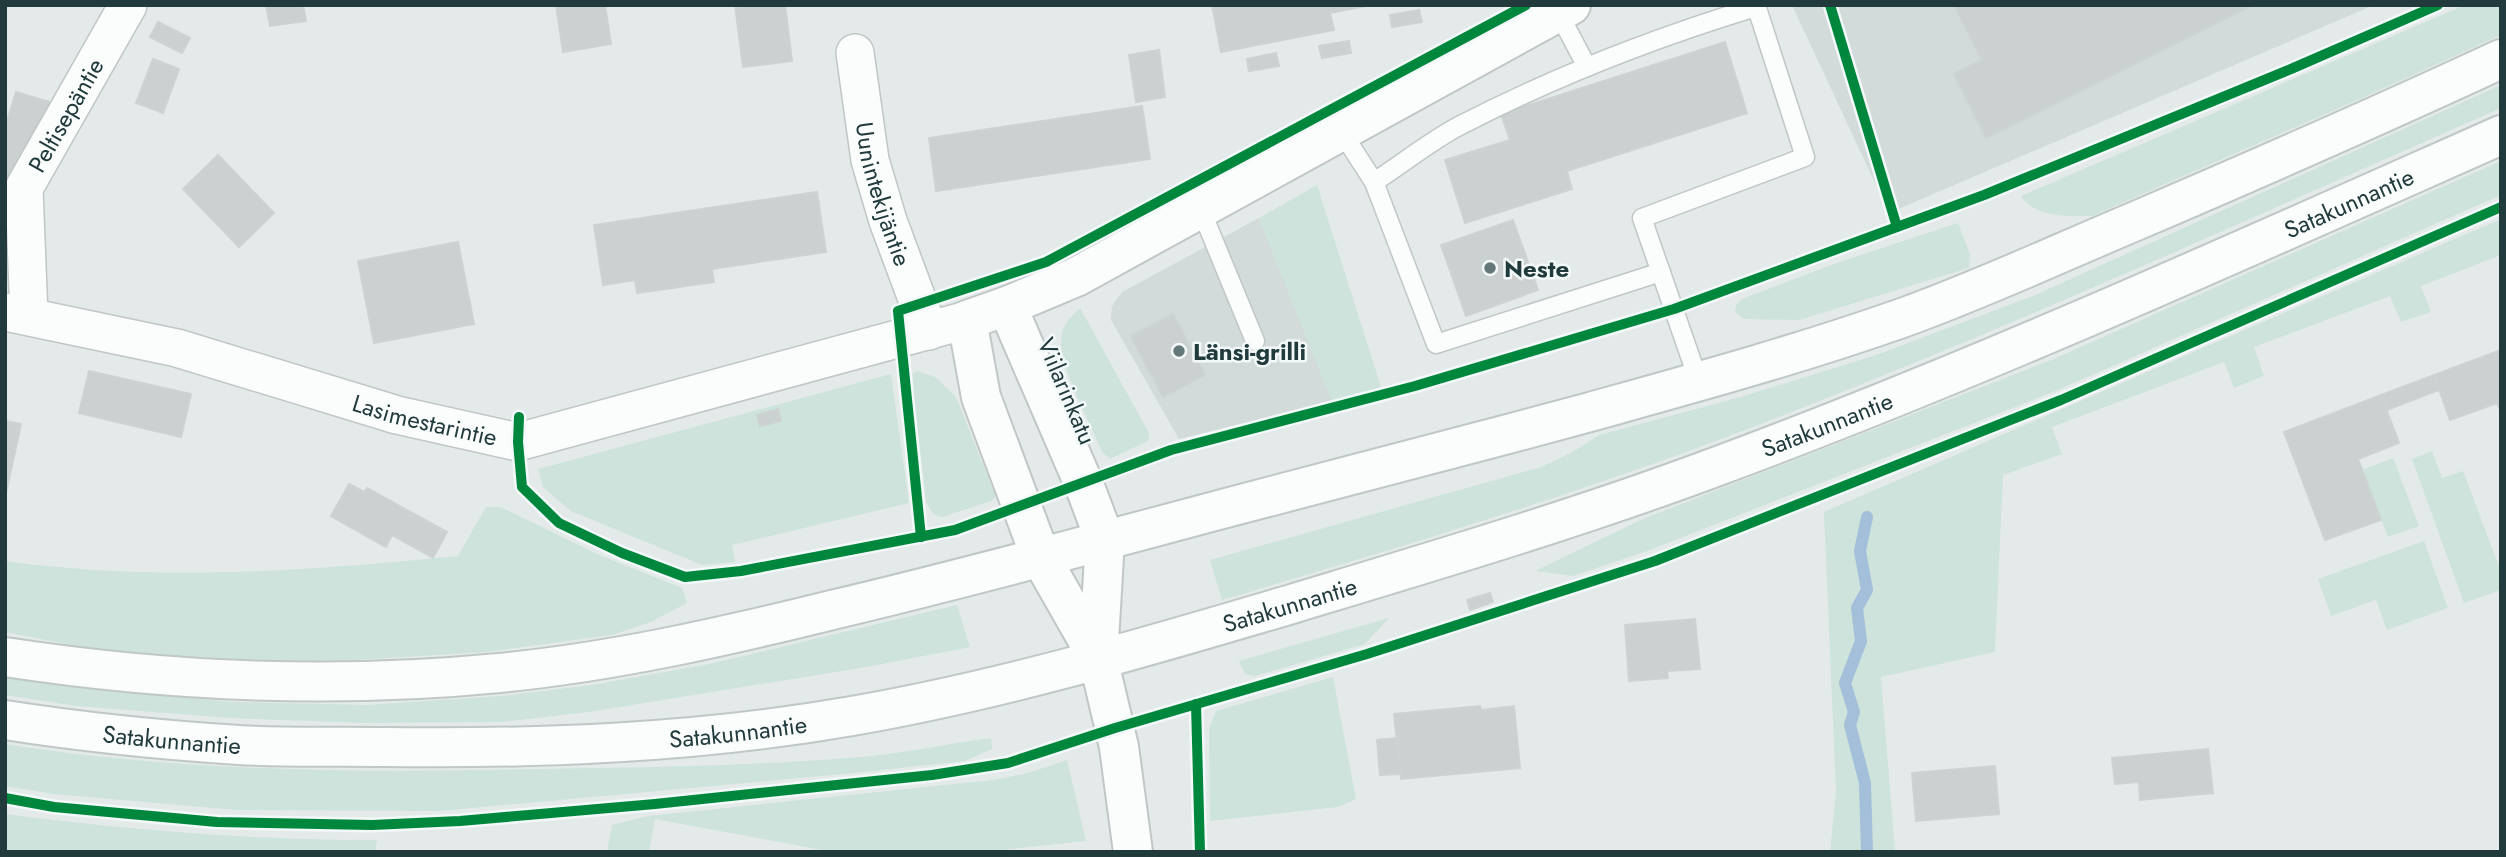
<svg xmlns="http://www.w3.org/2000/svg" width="2506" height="857" font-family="Jost,sans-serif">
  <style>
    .built { fill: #d2dbda }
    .green { fill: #cde3db }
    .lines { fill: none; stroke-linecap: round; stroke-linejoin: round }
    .stream { stroke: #a4bfd9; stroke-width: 12 }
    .building { fill: #cbd1d0; stroke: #cdd3d2; stroke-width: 2 }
    .service-casing { stroke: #c1c6c6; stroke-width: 21 }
    .minor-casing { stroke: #c1c6c6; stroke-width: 40 }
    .tertiary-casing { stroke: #c1c6c6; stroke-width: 42 }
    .secondary-casing { stroke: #c0c7c7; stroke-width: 42 }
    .service { stroke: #fbfcfc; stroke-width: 18 }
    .minor { stroke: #fbfcfc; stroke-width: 37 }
    .tertiary { stroke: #fbfcfc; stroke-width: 38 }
    .secondary { stroke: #fbfcfc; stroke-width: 38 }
    .cycleway-casing { stroke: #f2f9f8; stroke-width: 15 }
    .cycleway { stroke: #00873e; stroke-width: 10 }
    .poi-dot { fill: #657879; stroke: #f2f9f8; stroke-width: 2.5 }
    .labels { text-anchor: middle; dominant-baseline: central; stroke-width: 5; stroke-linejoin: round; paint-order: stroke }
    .street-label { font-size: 24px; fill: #213b3d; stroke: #f2f9f8 }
    .poi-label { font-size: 24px; font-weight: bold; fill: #213b3d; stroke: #f2f9f8; text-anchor: start }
  </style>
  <rect width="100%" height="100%" fill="#e4eae9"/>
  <g class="built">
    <polygon points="1792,5 2374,5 1889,213"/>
    <polygon points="1259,218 1332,401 1179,439 1111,320 1112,306 1122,292"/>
  </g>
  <g class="green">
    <path d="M2465,5H2501V35L2371,94L2092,216C2068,216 2037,219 2021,196Z"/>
    <path d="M2501,85V108C2253,217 2006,330 1753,427C1579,494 1401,547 1222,600L1210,560L1541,467L1571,453L1599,435L1741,397L1876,355L2035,295Z"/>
    <polygon points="2501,161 2501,195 2058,390 1650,550 1573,576 1535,571 1643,519 2051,360"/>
    <polygon points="1317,185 1381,387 1332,401 1259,218"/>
    <polygon points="2501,219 2501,255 2421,286 2431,312 2401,322 2390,296 2254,347 2264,376 2234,388 2224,362 2052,427 2062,454 2003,475 1995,652 1881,677 1895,852 1830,852 1836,792 1824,512"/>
    <polygon points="1958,223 1970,254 1969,268 1799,320 1744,319 1735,312 1736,305 1742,299 1834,264"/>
    <path d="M1080,308L1149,433L1148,441L1110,459L1102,452C1091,425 1059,366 1061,340C1062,325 1070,318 1080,308Z"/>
    <path d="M918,371L935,377L956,397L996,497L991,501L942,517C932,516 930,509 926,501L912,379L913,373Z"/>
    <polygon points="891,374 909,503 732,545 735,562 702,565 571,511 543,487 538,469"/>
    <polygon points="2432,451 2442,478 2463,471 2501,572 2501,590 2464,603 2412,459"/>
    <polygon points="2393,458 2419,526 2388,537 2362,470"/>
    <path d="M486,507H501L597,554L682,588L687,603L651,622L612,635L486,652L321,662L116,654L5,632V561C156,582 307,571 458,556Z"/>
    <polygon points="2424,541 2448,608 2387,630 2376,600 2331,616 2318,579"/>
    <polygon points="957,605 970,647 872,666 589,712 501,722 365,723 230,718 76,706 5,695 5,677 76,687 232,702 368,705 501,696 592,685 709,664"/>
    <polygon points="1389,618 1365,644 1255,676 1245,674 1239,661"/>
    <polygon points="1333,677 1356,799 1338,807 1210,821 1209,729 1216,711"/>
    <path d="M991,738L992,749L965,761L854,773L440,811L236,810L54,794L5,786V744C181,772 361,773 538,769C642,767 746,766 849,758C896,755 944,744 991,738Z"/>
    <polygon points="1067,760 1086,841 983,852 833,852 655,819 649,852 607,852 612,825 648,816 993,780 1028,773"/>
    <path d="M5,814C129,830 252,840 377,840L375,852H5Z"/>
  </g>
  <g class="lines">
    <polyline class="stream" points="1867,517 1860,551 1867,590 1857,608 1861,641 1845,683 1854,712 1850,725 1865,783 1867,852"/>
  </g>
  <g class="building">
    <polygon points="266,5 303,5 306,21 270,26"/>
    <polygon points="556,5 605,5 611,44 563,52"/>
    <polygon points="735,5 785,5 792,61 743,67"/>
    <polygon points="1212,5 1371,5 1330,13 1334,30 1221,52"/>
    <polygon points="1954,5 2253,5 1986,138 1954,74 1982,60"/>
    <polygon points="1419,10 1422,22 1392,27 1390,15"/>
    <polygon points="158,22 190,38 182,53 150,37"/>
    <polygon points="1349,41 1351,53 1322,58 1319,46"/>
    <polygon points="1725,42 1747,113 1567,171 1572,189 1465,223 1445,160 1510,140 1501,114"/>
    <polygon points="1159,50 1165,97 1136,102 1129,55"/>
    <polygon points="1276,53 1279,66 1249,71 1247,59"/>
    <polygon points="153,59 179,69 163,113 136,103"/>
    <polygon points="16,92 56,104 41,154 24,149 5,211 5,128"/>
    <polygon points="1142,106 1150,159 936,191 929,138"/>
    <polygon points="218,155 274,213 239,247 183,189"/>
    <polygon points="817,192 826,252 712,269 714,282 637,293 635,280 603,285 594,225"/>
    <polygon points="1513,220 1538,290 1466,316 1441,245"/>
    <polygon points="458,242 474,324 374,343 358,261"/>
    <polygon points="1173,314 1205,375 1163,397 1131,336"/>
    <polygon points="2501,350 2501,412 2497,403 2450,420 2434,375"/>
    <polygon points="89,371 191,394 181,437 79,413"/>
    <polygon points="2434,375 2439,390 2387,410 2381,395"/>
    <polygon points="2381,395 2399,443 2358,459 2381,520 2325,540 2284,432"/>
    <polygon points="778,409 781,421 760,426 757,415"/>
    <polygon points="5,421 21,424 6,493 5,493"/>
    <polygon points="349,484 364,492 367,488 447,532 433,558 392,535 386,547 331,516"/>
    <polygon points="1490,593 1493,602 1470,610 1467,600"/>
    <polygon points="1695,619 1700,669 1667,671 1668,678 1629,681 1625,625"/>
    <polygon points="1480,706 1481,710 1514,706 1520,768 1401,779 1394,714"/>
    <polygon points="1397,738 1401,774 1380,775 1377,740"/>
    <polygon points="2208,749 2213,793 2140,800 2139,782 2115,784 2112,758"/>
    <polygon points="1995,766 1999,814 1916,821 1912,773"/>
  </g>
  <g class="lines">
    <g class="service-casing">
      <g id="service">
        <polyline points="1558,12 1587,67"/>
        <polyline points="1341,131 1374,182 1436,344 1661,272"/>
        <path d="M1374,182C1402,164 1429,142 1459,126C1554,77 1654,38 1756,7"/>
        <polyline points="1201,210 1255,341"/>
        <polyline points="1699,382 1642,218 1805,157 1756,5"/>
      </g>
    </g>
    <g class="minor-casing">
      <g id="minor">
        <path id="s1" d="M855,53L870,160L888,221L929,331"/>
        <path id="s2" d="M5,312L177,348L397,415L518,442L967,320"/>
        <path id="s3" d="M29,316L24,188L128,5"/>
      </g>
    </g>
    <g class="tertiary-casing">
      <g id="tertiary">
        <polyline points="1007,306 1083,482 1105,540 1098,658"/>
        <polyline points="1133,852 1119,747 1098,658 1041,558 981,397 967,320 1007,306 1076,277 1571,5"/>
      </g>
    </g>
    <g class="secondary-casing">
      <g id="secondary">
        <path d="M5,657C169,682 334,689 499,673C612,662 723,637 832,610C959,580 1085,546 1211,512C1338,479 1464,446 1590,412C1694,383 1800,354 1902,318C1980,290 2055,255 2131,223C2255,170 2378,116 2501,59"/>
        <path id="s4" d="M5,720C82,732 161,740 239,745C287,748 335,746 383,747C540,749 697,743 852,716C1002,690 1150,646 1295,603C1437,560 1579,518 1718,466C1984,367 2242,250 2501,135"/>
      </g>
    </g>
    <use href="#service" class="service"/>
    <use href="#minor" class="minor"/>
    <use href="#tertiary" class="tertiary"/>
    <use href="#secondary" class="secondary"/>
    <g class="cycleway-casing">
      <g id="cycleway">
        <polyline points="1830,5 1897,227"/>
        <polyline points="519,417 518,442 522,487 559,523 622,553 685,577 741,571 955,530 1171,450 1415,386 1674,309 1984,195 2291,69 2438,5"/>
        <polyline points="921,537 898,311 1046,262 1526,5"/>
        <polyline points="1196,704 1200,852"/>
        <polyline points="5,798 54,807 217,822 372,825 460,821 655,804 932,775 1008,763 1115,728 1367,654 1655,561 2061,400 2501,207"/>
      </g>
    </g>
    <use href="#cycleway" class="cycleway"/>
  </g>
  <g class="poi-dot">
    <circle cx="1490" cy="268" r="7"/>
    <circle cx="1179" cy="351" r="7"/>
  </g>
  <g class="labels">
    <g class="street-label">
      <text stroke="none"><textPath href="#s3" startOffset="212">Peltisepäntie</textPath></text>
      <text stroke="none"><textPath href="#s1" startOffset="144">Uunintekijäntie</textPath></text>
      <text stroke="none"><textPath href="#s4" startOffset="2436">Satakunnantie</textPath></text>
      <text transform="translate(1067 391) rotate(67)">Viilarinkatu</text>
      <text stroke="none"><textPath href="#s2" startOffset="434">Lasimestarintie</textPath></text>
      <text stroke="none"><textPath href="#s4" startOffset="1869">Satakunnantie</textPath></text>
      <text stroke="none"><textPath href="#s4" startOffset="1302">Satakunnantie</textPath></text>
      <text stroke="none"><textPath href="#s4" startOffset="735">Satakunnantie</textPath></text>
      <text stroke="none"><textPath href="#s4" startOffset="168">Satakunnantie</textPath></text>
    </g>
    <g class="poi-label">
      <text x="1504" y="268">Neste</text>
      <text x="1193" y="351">Länsi-grilli</text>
    </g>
  </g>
  <rect width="2506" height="857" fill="none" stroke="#213b3d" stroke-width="14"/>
</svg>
